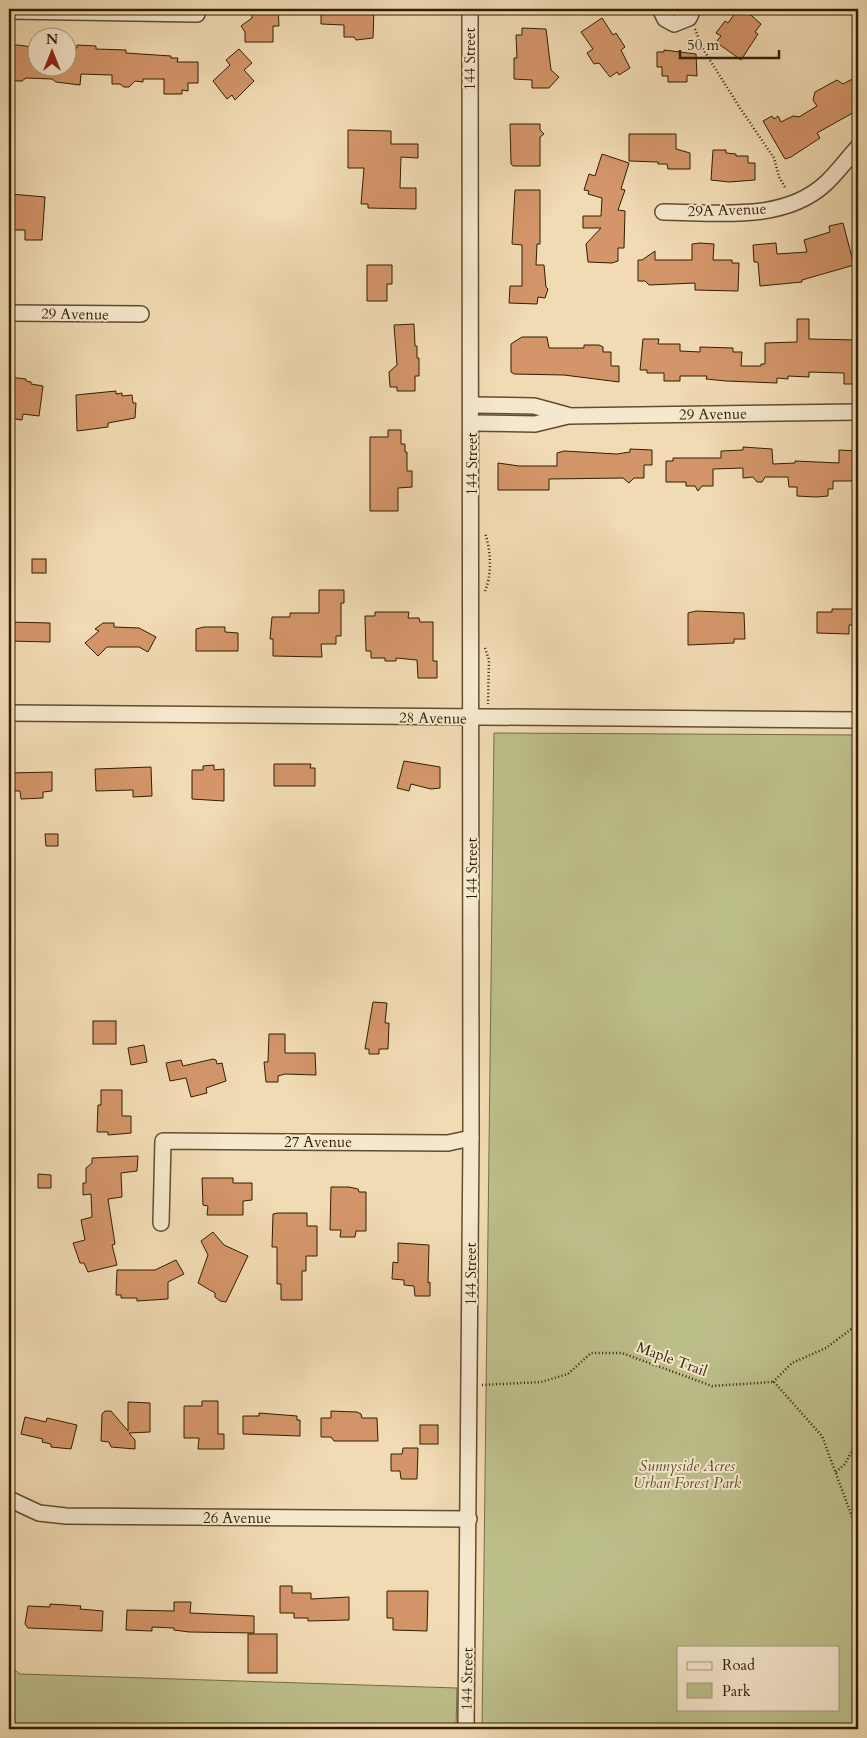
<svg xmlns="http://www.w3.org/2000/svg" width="867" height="1738" font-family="Cardo,serif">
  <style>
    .green { fill: #bdbf8b; stroke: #776e46; fill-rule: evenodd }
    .building { fill: #d4956a; stroke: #311e01 }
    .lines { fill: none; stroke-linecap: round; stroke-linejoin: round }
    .minor-casing { stroke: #614d2e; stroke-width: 18 }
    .path { stroke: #311e01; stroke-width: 2.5; stroke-dasharray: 1 2.5; stroke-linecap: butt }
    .minor { stroke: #f6e8ce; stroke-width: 15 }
    .labels { text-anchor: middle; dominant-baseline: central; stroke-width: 4; stroke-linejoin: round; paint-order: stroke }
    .street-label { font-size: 15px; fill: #311e01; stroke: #f6e8ce }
    .park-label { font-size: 15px; font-style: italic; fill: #5b4e2a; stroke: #f6e8ce }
  </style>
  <rect width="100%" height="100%" fill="#f1dbb4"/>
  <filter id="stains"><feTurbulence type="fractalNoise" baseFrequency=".004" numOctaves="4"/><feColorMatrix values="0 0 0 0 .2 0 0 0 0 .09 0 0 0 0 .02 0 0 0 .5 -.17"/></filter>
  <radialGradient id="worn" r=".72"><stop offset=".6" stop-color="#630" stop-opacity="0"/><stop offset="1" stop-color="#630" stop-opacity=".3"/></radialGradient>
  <g class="green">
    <path d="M494,733L858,735V1729H482ZM678,1647H838V1709H678Z"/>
    <polygon points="9,1666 20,1674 457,1688 456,1729 172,1729 114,1723 89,1729 9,1729"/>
  </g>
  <g class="building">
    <polygon points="257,9 278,9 279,26 273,26 273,42 245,42 245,32 241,26 252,18 252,11 257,11"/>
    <polygon points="321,9 374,9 373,38 356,40 354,37 344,37 344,25 321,24"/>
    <polygon points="738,9 744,9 761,24 755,32 758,34 741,60 716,42 721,36 716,33 725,21 728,23"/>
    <polygon points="602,18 613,35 616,33 625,47 621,50 630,68 619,75 617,72 610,77 599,63 594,64 587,53 593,49 581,32"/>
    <polygon points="522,28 546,29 551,70 559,77 549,88 532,88 532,80 514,79 514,58 517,58 516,35 522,35"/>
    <polygon points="9,44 33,47 33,56 38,56 38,68 68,68 68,48 77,48 77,45 96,46 96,49 126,50 126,53 171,56 171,58 178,58 177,62 198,62 198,83 188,83 188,91 182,90 182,94 164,94 164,79 143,79 143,82 135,81 129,87 124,87 120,84 112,84 112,75 81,74 80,85 56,82 52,79 26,78 22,81 17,81 9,78"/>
    <polygon points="239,49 252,63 244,70 254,81 235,100 232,95 227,99 213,81 230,65 226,60"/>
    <polygon points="664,50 696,54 697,76 687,75 687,82 668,82 668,76 662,76 662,67 657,67 657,52 664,52"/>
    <polygon points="858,76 858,110 817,133 820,138 791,157 785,159 763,121 772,116 774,119 778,116 781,122 793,116 799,117 817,106 813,100 815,92 837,80 843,84"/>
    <polygon points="510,124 540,124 540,130 544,134 540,137 540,166 513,166 511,164"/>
    <polygon points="348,130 391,131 391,144 418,144 418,158 401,157 400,188 416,188 416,209 368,208 368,204 361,204 364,168 348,168"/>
    <polygon points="629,134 676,134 676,149 690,153 690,169 668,169 667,164 658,164 658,162 629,161"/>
    <polygon points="713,150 726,150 726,153 736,154 736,156 748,156 748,163 755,163 755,180 729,182 711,180"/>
    <polygon points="602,154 629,163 621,189 625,190 618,210 625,211 624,248 618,248 618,261 612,263 588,262 586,244 601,228 583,228 583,216 601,216 602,198 588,194 589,191 584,190 589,174 595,176"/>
    <polygon points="515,190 540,190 540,244 537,244 536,265 544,265 546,287 548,289 545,298 538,297 537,304 509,303 510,286 522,286 522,245 512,244"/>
    <polygon points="11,194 45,197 42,240 25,240 25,230 9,230 9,202 11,202"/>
    <polygon points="843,223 854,265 802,280 802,282 760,286 758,262 754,262 753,245 776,243 777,254 807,252 804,240 830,232 829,226"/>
    <polygon points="700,243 714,244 713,260 732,260 732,263 739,263 738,291 695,290 695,283 649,285 645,281 638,281 638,260 642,260 655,251 655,260 692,260 692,244"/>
    <polygon points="367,265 392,265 392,284 387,284 387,301 367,301"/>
    <polygon points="797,319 809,319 809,339 858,340 858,384 844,384 844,373 809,372 809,377 788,376 788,379 777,378 777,383 726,381 706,379 707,376 680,376 680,381 664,381 664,373 647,373 647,370 640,370 643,339 659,339 658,344 680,344 680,351 700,352 700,347 733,348 733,352 742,352 741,366 761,366 761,364 765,364 765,343 797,342"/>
    <polygon points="414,324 415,346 417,346 417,358 419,358 419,376 415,376 415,391 397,391 397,387 390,387 389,372 397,365 394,325"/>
    <polygon points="522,337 547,337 549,348 584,348 584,345 599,345 603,347 603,352 611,352 611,366 619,366 619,382 564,375 514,374 511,372 511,344"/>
    <polygon points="9,377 26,379 26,381 31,382 31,384 43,386 39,416 23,414 22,420 9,418"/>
    <polygon points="116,391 116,394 122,393 122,396 132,395 133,403 136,403 135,418 108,423 108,427 77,431 76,395"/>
    <polygon points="388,430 401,430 401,444 405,444 405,452 407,452 407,471 412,471 412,487 398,488 398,511 370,511 370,437 388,437"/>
    <polygon points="743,447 772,449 773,464 795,463 795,461 839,463 839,450 858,451 858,481 833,481 833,489 828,489 828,496 816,497 797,496 797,487 789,487 788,477 765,477 762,482 757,482 753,477 743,478 743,468 713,469 713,486 702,486 698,491 695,486 686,486 686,482 666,482 666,461 673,461 673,458 721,458 721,451 743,450"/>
    <polygon points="630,449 652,450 652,465 644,465 644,478 634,478 629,483 623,478 549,479 549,490 498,490 498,463 519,466 557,466 557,453 564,451 617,454 630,452"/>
    <rect x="32" y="559" width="14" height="14"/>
    <polygon points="319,590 344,590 344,603 341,603 341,636 336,636 336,644 321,644 322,657 273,656 273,639 270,639 272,617 290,617 290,613 319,613"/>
    <polygon points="832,609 858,609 858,625 849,625 849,634 817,633 817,612 832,612"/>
    <polygon points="696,611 744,613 745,639 734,639 734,643 688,645 688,613"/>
    <polygon points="375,612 409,612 408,618 419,618 420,622 433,622 433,661 437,661 437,678 418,678 417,660 396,658 396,661 385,661 385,658 371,658 371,651 366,651 365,616 375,616"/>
    <polygon points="9,622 50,623 50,642 9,641"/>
    <polygon points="103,623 114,623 114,627 139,628 156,637 148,652 139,647 107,647 98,656 85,643 99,631 95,629"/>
    <polygon points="204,627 225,627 225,632 238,633 238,651 196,651 196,629"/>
    <polygon points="404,761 440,767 440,788 431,789 411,784 409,791 397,788"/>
    <polygon points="274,764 311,764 310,768 315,768 315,786 274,786"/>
    <polygon points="214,765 214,770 224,769 224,801 192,799 192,770 203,770 203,766"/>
    <polygon points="151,767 152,796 133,797 133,790 96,791 95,769"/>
    <polygon points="52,772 52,791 43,792 43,798 21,799 20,791 9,791 9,773"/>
    <polygon points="45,834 58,834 58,846 46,846"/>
    <polygon points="373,1002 387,1003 385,1023 389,1023 388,1049 379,1049 379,1054 369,1054 369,1049 365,1049"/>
    <rect x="93" y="1021" width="23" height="23"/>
    <polygon points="269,1034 285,1034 285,1053 315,1053 316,1075 285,1074 278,1076 278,1082 266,1082 264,1062 268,1062"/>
    <polygon points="144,1045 147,1062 131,1065 128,1048"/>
    <polygon points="213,1059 216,1060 217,1064 222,1063 226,1081 206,1088 207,1093 191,1097 186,1078 170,1081 166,1063 181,1060 183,1066"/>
    <polygon points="101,1090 122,1090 122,1116 131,1116 131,1133 108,1135 108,1132 97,1132 98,1105 101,1105"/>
    <polygon points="138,1156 137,1171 121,1173 122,1197 108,1199 115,1244 112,1245 117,1265 88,1272 84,1263 80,1263 73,1243 85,1240 81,1220 92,1217 91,1194 83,1195 83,1183 86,1183 86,1168 92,1163 92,1158"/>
    <polygon points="38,1174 51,1175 51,1188 38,1188"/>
    <polygon points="202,1178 233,1178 233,1183 252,1183 252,1200 243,1201 243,1215 207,1215 208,1206 203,1205"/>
    <polygon points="331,1187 349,1187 358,1189 359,1192 366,1192 366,1231 356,1231 355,1237 340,1237 341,1230 330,1230"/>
    <polygon points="278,1213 307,1213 307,1226 317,1226 317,1256 306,1256 306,1271 302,1271 302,1300 281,1300 281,1284 277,1284 277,1247 272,1247 273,1214"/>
    <polygon points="213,1232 224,1245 248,1256 226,1302 220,1301 215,1297 215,1293 198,1283 208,1255 201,1241"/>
    <polygon points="398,1243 429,1245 428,1283 430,1282 430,1296 415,1296 414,1286 404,1285 404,1280 392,1279 393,1262 398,1263"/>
    <polygon points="176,1260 184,1274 168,1282 168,1299 137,1301 137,1298 121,1298 121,1295 116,1295 117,1270 155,1270"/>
    <polygon points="202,1401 218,1401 218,1434 224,1434 224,1449 198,1449 199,1438 184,1438 184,1406 202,1406"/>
    <polygon points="128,1402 150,1403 150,1432 129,1433 135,1440 135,1449 111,1447 109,1442 101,1441 102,1414 105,1411 111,1411 128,1431"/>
    <polygon points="331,1411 357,1412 361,1414 362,1418 377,1418 378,1441 334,1441 331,1437 321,1437 321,1418 331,1418"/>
    <polygon points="259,1413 297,1416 297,1420 300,1420 300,1436 243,1434 243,1416 259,1416"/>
    <polygon points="25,1417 46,1422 47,1418 77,1425 71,1449 51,1447 51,1444 42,1442 43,1439 21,1434"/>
    <rect x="420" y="1425" width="18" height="19"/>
    <polygon points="403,1448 418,1448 417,1479 401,1479 400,1471 391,1471 391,1454 402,1454"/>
    <polygon points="280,1586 292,1586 292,1593 311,1593 311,1599 349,1597 349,1620 308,1621 308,1618 294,1618 294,1613 280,1613"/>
    <polygon points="387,1591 428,1591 427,1631 393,1630 393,1618 387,1618"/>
    <polygon points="174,1602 191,1602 190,1613 254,1616 254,1633 189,1632 174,1630 174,1628 152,1627 152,1631 126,1630 127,1610 174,1611"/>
    <polygon points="50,1604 81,1606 80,1609 103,1611 102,1631 28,1628 25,1624 28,1606 50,1607"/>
    <rect x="248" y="1634" width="29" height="39"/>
  </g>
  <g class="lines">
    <g class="minor-casing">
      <g id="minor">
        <polyline points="660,9 665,19 674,24 689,18 693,9"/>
        <polyline points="9,11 197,14"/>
        <path d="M663,212C715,212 782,223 825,184C837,173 847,159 858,147"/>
        <polyline points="9,313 141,314"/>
        <polyline points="472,405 534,406 567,415"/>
        <polyline points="472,423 535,424 568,416 858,412"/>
        <polyline points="9,713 858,720"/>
        <polyline points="161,1223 163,1141 448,1143 471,1138"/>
        <polyline points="9,1499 39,1513 66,1516 469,1519"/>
        <polyline points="466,1729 471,1138 470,9"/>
      </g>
    </g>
    <g class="path">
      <polyline points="695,29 703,49 740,108 774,158 779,177 786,189"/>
      <path d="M485,591C492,575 491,550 485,533"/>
      <polyline points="485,648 489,660 488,704"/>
      <polyline points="773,1382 792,1363 826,1348 858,1324"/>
      <polyline points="774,1382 822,1436 858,1533"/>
      <polyline points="482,1385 541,1382 568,1374 591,1353 622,1353 712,1386 773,1382"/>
      <polyline points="836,1472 845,1464 858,1439"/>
    </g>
    <use href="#minor" class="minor"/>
  </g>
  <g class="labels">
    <g class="street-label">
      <text transform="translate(470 59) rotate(-90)">144 Street</text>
      <text transform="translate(727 210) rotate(-2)">29A Avenue</text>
      <text transform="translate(75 314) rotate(1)">29 Avenue</text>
      <text transform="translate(713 414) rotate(-1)">29 Avenue</text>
      <text transform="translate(472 464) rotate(-90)">144 Street</text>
      <text transform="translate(433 718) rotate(1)">28 Avenue</text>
      <text transform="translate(472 869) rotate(-90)">144 Street</text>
      <text x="318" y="1142">27 Avenue</text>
      <text transform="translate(471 1274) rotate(-90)">144 Street</text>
      <text transform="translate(672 1359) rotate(20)">Maple Trail</text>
      <text x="237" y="1518">26 Avenue</text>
      <text transform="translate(467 1679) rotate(-89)">144 Street</text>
    </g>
    <g class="park-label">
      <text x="687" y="1466">Sunnyside Acres<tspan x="687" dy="17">Urban Forest Park</tspan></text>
    </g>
  </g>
  <rect width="867" height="1738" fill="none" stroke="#f1dbb4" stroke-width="30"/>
  <rect x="10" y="10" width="847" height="1718" fill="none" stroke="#311e01" stroke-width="2.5"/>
  <rect x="15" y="15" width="837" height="1708" fill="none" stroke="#311e01"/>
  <rect x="677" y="1646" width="162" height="65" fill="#f6e8ce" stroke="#a7977c"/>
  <rect x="687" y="1662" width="25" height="8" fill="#f6e8ce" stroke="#a7977c"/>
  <text x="722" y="1670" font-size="15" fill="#311e01">Road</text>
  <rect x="687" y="1683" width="25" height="15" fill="#bdbf8b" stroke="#a7977c"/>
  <text x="722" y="1696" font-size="15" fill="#311e01">Park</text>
  <g transform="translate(52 52)"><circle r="24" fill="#f6e8ce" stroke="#a7977c"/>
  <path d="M0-4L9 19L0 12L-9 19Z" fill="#8f2418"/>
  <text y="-8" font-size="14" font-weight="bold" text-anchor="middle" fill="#311e01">N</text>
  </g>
  <path d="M680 50v8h99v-8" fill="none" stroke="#311e01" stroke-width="2.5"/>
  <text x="687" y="50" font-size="15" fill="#311e01" stroke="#f6e8ce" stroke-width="4" paint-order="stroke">50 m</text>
  <rect width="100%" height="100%" filter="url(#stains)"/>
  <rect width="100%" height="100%" fill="url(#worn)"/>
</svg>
